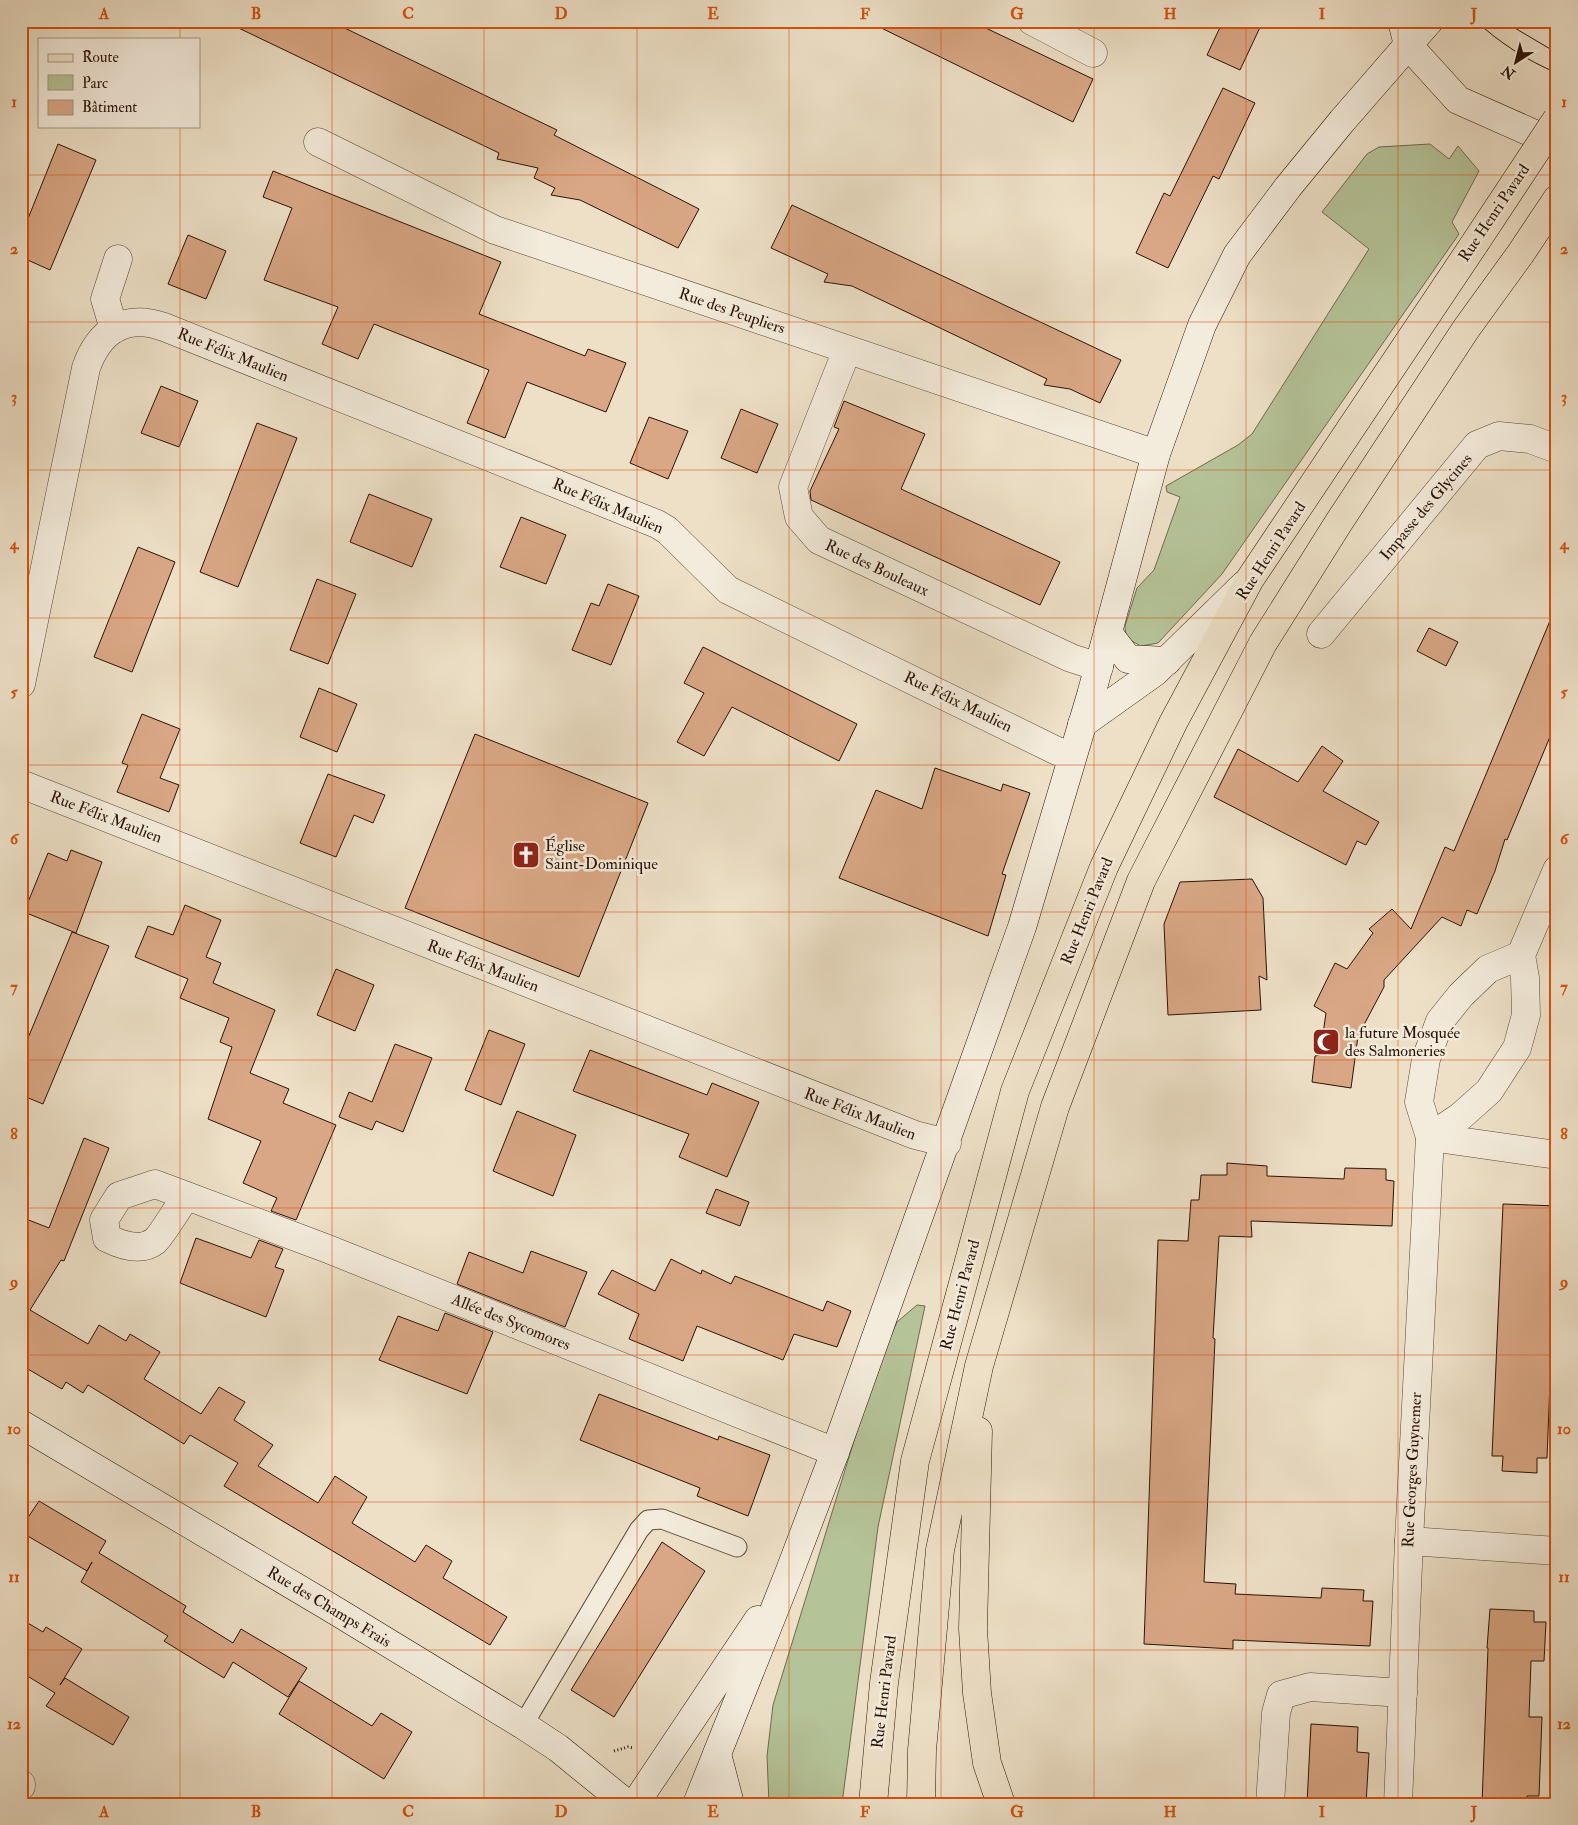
<svg xmlns="http://www.w3.org/2000/svg" width="1578" height="1825" font-family="'IM FELL Double Pica',serif">
  <style>
    .green { fill: #b5c398; stroke: #706b4e }
    .building { fill: #d9a785; stroke: #2b1303 }
    .lines { fill: none; stroke-linecap: round; stroke-linejoin: round }
    .lane-casing { stroke: #5c4634; stroke-width: 21 }
    .street-casing { stroke: #5c4634; stroke-width: 29 }
    .secondary-casing { stroke: #2b1303; stroke-width: 29 }
    .primary-casing { stroke: #2b1303; stroke-width: 29 }
    .path { stroke: #2b1303; stroke-width: 3; stroke-dasharray: 1 2.5; stroke-linecap: butt }
    .lane { stroke: #f3ebdb; stroke-width: 19 }
    .street { stroke: #f3ebdb; stroke-width: 28 }
    .secondary { stroke: #f3ebdb; stroke-width: 28 }
    .primary { stroke: #ede0c7; stroke-width: 28 }
    .tram { stroke: #2b1303; stroke-width: 1 }
    .primary-bridge-casing { stroke: #2b1303; stroke-width: 29; stroke-linecap: butt }
    .primary-bridge { stroke: #ede0c7; stroke-width: 28 }
    .grid { fill: none; stroke: #d5520b; stroke-width: 1; stroke-opacity: 0.55 }
    .labels { text-anchor: middle; dominant-baseline: central; stroke-width: 5; stroke-linejoin: round; paint-order: stroke }
    .street-label { font-size: 16px; fill: #2b1303; stroke: #f3ebdb }
    .poi-label { font-size: 16px; fill: #2b1303; stroke: #f3ebdb; text-anchor: start }
    .neatline { fill: none; stroke: #d5520b; stroke-width: 2 }
    .grid-label { font-size: 16px; text-anchor: middle; font-weight: bold; fill: #d5520b }
  </style>
  <rect width="100%" height="100%" fill="#ede0c7"/>
  <filter id="stains"><feTurbulence type="fractalNoise" baseFrequency=".004" numOctaves="4"/><feColorMatrix values="0 0 0 0 .2 0 0 0 0 .09 0 0 0 0 .02 0 0 0 .5 -.17"/></filter>
  <radialGradient id="worn" r=".72"><stop offset=".6" stop-color="#630" stop-opacity="0"/><stop offset="1" stop-color="#630" stop-opacity=".3"/></radialGradient>
  <g class="green">
    <polygon points="1430,144 1449,159 1458,146 1479,171 1452,222 1459,234 1222,574 1158,643 1141,646 1126,638 1125,626 1137,588 1154,570 1180,497 1167,492 1166,486 1238,445 1252,434 1369,249 1322,212 1367,154 1379,147"/>
    <polygon points="917,1305 925,1306 878,1527 842,1804 769,1804 767,1756 773,1705 876,1369 897,1322"/>
  </g>
  <g class="building">
    <polygon points="224,21 330,21 557,130 554,135 699,209 678,248 580,200 551,195 555,188 534,178 538,168 497,159 499,153"/>
    <polygon points="867,21 971,21 1093,79 1073,122"/>
    <polygon points="1223,21 1263,21 1240,70 1207,55"/>
    <polygon points="1223,88 1255,103 1219,179 1213,176 1168,268 1136,253 1164,193 1170,196"/>
    <polygon points="58,144 96,160 50,270 21,257 21,236"/>
    <polygon points="273,171 501,262 479,314 585,356 588,349 626,363 606,412 527,382 505,438 467,423 489,370 374,324 358,359 322,344 338,307 264,280 292,208 263,197"/>
    <polygon points="792,205 1121,360 1100,403 1070,389 1044,385 1047,379 852,286 824,282 828,274 771,248"/>
    <polygon points="188,235 226,251 206,299 168,284"/>
    <polygon points="161,386 198,401 179,447 141,433"/>
    <polygon points="844,401 925,434 901,489 1060,562 1040,605 811,500 810,491 839,429 834,427"/>
    <polygon points="741,409 778,424 757,473 721,458"/>
    <polygon points="649,417 688,431 668,479 630,463"/>
    <polygon points="257,423 297,438 238,587 200,572"/>
    <polygon points="369,494 432,519 412,567 350,542"/>
    <polygon points="521,517 566,535 546,584 500,567"/>
    <polygon points="138,547 175,562 132,672 94,657"/>
    <polygon points="317,579 356,594 328,664 290,650"/>
    <polygon points="608,584 639,596 611,665 572,650 591,603 599,606"/>
    <polygon points="1557,604 1557,720 1507,840 1505,839 1495,871 1477,914 1467,910 1461,926 1442,917 1384,980 1384,987 1358,1036 1351,1088 1312,1082 1315,1056 1320,1055 1326,1013 1314,1006 1335,963 1347,969 1373,933 1369,929 1392,909 1411,929 1445,847 1454,851"/>
    <polygon points="1429,628 1458,642 1446,666 1417,651"/>
    <polygon points="703,647 857,724 839,761 732,707 704,756 677,742 704,693 684,683"/>
    <polygon points="319,688 357,704 337,752 300,737"/>
    <polygon points="142,714 180,729 160,778 179,785 169,812 117,792 128,765 122,763"/>
    <polygon points="475,734 648,803 579,977 405,908"/>
    <polygon points="1322,746 1343,761 1323,791 1379,822 1366,845 1357,841 1346,865 1214,797 1238,749 1298,782"/>
    <polygon points="935,768 1001,791 1003,784 1030,793 1002,874 1006,875 988,936 839,878 876,790 922,809"/>
    <polygon points="328,774 385,795 373,823 354,815 336,857 300,843"/>
    <polygon points="71,850 102,862 76,933 24,912 48,853 67,861"/>
    <polygon points="1252,879 1263,898 1267,980 1259,976 1261,1010 1168,1015 1164,924 1180,882"/>
    <polygon points="185,905 221,920 206,957 221,963 213,983 275,1010 250,1073 289,1089 283,1103 336,1125 296,1220 271,1211 277,1198 243,1183 261,1141 208,1119 232,1047 220,1042 229,1018 180,998 188,979 135,957 148,926 173,935"/>
    <polygon points="72,932 109,946 43,1104 21,1095 21,1055"/>
    <polygon points="336,969 374,985 355,1031 317,1015"/>
    <polygon points="489,1030 525,1044 501,1105 465,1090"/>
    <polygon points="395,1044 432,1058 403,1132 376,1121 372,1130 339,1117 349,1092 372,1102"/>
    <polygon points="590,1050 707,1095 712,1083 759,1102 727,1177 679,1157 689,1134 573,1091"/>
    <polygon points="517,1111 576,1135 553,1196 493,1171"/>
    <polygon points="84,1138 109,1148 64,1261 61,1260 30,1310 88,1344 99,1325 126,1341 130,1334 160,1352 144,1379 201,1414 219,1387 245,1402 234,1420 273,1445 258,1466 318,1503 335,1476 367,1497 352,1523 415,1562 426,1545 452,1561 443,1578 507,1617 490,1645 224,1486 238,1463 190,1435 184,1444 88,1385 83,1393 66,1382 62,1389 21,1365 21,1217 49,1228"/>
    <polygon points="1227,1163 1267,1166 1267,1176 1344,1179 1345,1168 1386,1169 1386,1180 1394,1181 1392,1226 1251,1221 1252,1237 1219,1236 1213,1338 1215,1339 1204,1582 1236,1584 1235,1594 1321,1598 1322,1588 1364,1590 1363,1601 1373,1601 1370,1646 1233,1640 1233,1649 1144,1644 1158,1240 1188,1241 1191,1200 1199,1200 1201,1175 1227,1175"/>
    <polygon points="716,1189 749,1202 740,1226 706,1213"/>
    <polygon points="1503,1204 1557,1206 1547,1458 1537,1458 1537,1473 1502,1471 1503,1456 1492,1456"/>
    <polygon points="196,1238 251,1258 259,1240 283,1249 275,1267 284,1270 266,1317 180,1283"/>
    <polygon points="531,1251 587,1272 565,1327 457,1284 469,1252 523,1273"/>
    <polygon points="671,1259 701,1274 702,1270 731,1284 735,1276 823,1311 827,1301 851,1311 837,1347 794,1334 783,1360 697,1326 683,1361 629,1339 639,1314 598,1294 612,1270 655,1291"/>
    <polygon points="445,1313 493,1332 467,1394 379,1360 398,1316 438,1331"/>
    <polygon points="599,1394 718,1440 719,1436 770,1455 748,1516 697,1496 700,1488 580,1440"/>
    <polygon points="39,1501 106,1541 99,1553 186,1606 183,1612 233,1643 241,1629 307,1668 288,1697 233,1662 224,1678 164,1641 168,1636 81,1582 92,1562 87,1571 21,1532 21,1528"/>
    <polygon points="662,1542 705,1571 614,1717 571,1690"/>
    <polygon points="1490,1609 1534,1611 1534,1622 1546,1622 1544,1661 1531,1661 1529,1717 1542,1717 1539,1796 1527,1796 1526,1804 1482,1804 1488,1648 1487,1648"/>
    <polygon points="21,1619 43,1632 46,1627 82,1649 60,1685 65,1678 129,1717 113,1745 46,1706 55,1693 21,1672"/>
    <polygon points="299,1681 372,1726 381,1713 412,1732 384,1779 279,1714"/>
    <polygon points="1311,1724 1358,1727 1357,1752 1369,1753 1366,1804 1307,1804"/>
  </g>
  <g class="lines">
    <g class="lane-casing">
      <polyline id="lane" points="523,1725 639,1530 648,1520 662,1519 737,1547"/>
    </g>
    <g class="street-casing">
      <g id="street">
        <polyline points="1032,21 1093,53"/>
        <polyline points="318,142 495,230 1156,454"/>
        <polyline points="114,329 105,299 118,259"/>
        <polyline points="847,350 793,487 799,517 819,540 1071,658 1099,667"/>
        <polyline points="1321,634 1477,445 1499,436 1530,439 1557,449"/>
        <path d="M21,684L86,368C99,331 125,313 164,327L657,524L667,530L728,590L1057,751L1072,755"/>
        <polyline points="21,784 915,1135 947,1143"/>
        <polyline points="1430,1137 1461,1116 1489,1091 1517,1048 1526,1015 1525,978 1521,955 1557,870"/>
        <polyline points="1430,1137 1557,1155"/>
        <path d="M186,1196C180,1205 161,1236 155,1241C141,1252 121,1245 107,1238L104,1220L119,1196L155,1184L328,1249L835,1452"/>
        <polyline points="1409,1541 1557,1551"/>
        <polyline points="21,1784 21,1786"/>
        <polyline points="1270,1804 1276,1713 1281,1695 1310,1687 1403,1693"/>
        <polyline points="1398,1804 1409,1541 1430,1137 1419,1102 1426,1059 1440,1021 1461,995 1488,969 1521,955"/>
      </g>
    </g>
    <g class="secondary-casing">
      <g id="secondary">
        <polyline points="1402,21 1408,45 1458,100 1557,144"/>
        <polyline points="1108,633 1128,659 1167,661"/>
        <polyline points="1082,724 1155,672 1244,585"/>
        <polyline points="21,1424 331,1608 523,1725 558,1748 627,1804"/>
        <polyline points="717,1754 730,1804"/>
        <polyline points="635,1804 758,1620"/>
        <polyline points="697,1804 789,1573 835,1452 1022,927 1091,695 1156,454 1202,325 1237,255 1288,187 1342,121 1429,21"/>
      </g>
    </g>
    <g class="primary-casing">
      <g id="primary">
        <polyline points="978,1431 973,1629 977,1693 987,1763 1001,1804"/>
        <polyline points="873,1804 884,1683 915,1461 1015,1091 1104,867 1173,723 1250,579 1475,243"/>
        <polyline points="921,1804 922,1750 940,1550 979,1366 1055,1107 1141,881 1263,643 1339,522 1466,329 1521,253 1557,199"/>
      </g>
    </g>
    <polyline class="path" points="614,1751 628,1747 634,1748"/>
    <use href="#lane" class="lane"/>
    <use href="#street" class="street"/>
    <use href="#secondary" class="secondary"/>
    <use href="#primary" class="primary"/>
    <g class="tram">
      <path d="M1476,21C1500,43 1526,60 1557,73"/>
      <polyline points="1503,21 1557,53"/>
    </g>
    <g class="primary-bridge-casing">
      <polyline id="primary-bridge" points="1475,243 1557,119"/>
    </g>
    <use href="#primary-bridge" class="primary-bridge"/>
  </g>
  <path class="grid" d="M180,21V39M332,21V1804M484,21V1804M637,21V1804M789,21V1804M941,21V1804M1094,21V1804M1246,21V1804M1398,21V1804M180,126V1804M21,175H1557M21,322H1557M21,470H1557M21,618H1557M21,765H1557M21,912H1557M21,1060H1557M21,1208H1557M21,1355H1557M21,1502H1557M21,1650H1557"/>
  <defs>
    <g id="church-square" transform="scale(1.4375)"><rect x="-9" y="-9" width="18" height="18" rx="4" fill="#8f2418" stroke="#f3ebdb"/><path d="M-1.2-6h2.4v3.5h3.3v2.4h-3.3V6h-2.4V-.1h-3.3v-2.4h3.3Z" fill="#fff"/></g>
    <g id="mosque-square" transform="scale(1.4375)"><rect x="-9" y="-9" width="18" height="18" rx="4" fill="#8f2418" stroke="#f3ebdb"/><path d="M3.5-4.9A6 6 0 1 0 3.5 4.9A5 5 0 1 1 3.5-4.9Z" fill="#fff"/></g>
  </defs>
  <g fill-rule="evenodd">
    <use href="#church-square" x="526" y="855"/>
    <use href="#mosque-square" x="1326" y="1042"/>
  </g>
  <g class="labels">
    <g class="street-label">
      <text transform="translate(1494 213) rotate(-56)">Rue Henri Pavard</text>
      <text transform="translate(732 311) rotate(19)">Rue des Peupliers</text>
      <text transform="translate(233 355) rotate(22)">Rue Félix Maulien</text>
      <text transform="translate(608 506) rotate(23)">Rue Félix Maulien</text>
      <text transform="translate(1426 507) rotate(-50)">Impasse des Glycines</text>
      <text transform="translate(1271 551) rotate(-57)">Rue Henri Pavard</text>
      <text transform="translate(877 568) rotate(25)">Rue des Bouleaux</text>
      <text transform="translate(958 702) rotate(26)">Rue Félix Maulien</text>
      <text transform="translate(106 817) rotate(21)">Rue Félix Maulien</text>
      <text transform="translate(1087 911) rotate(-68)">Rue Henri Pavard</text>
      <text transform="translate(483 966) rotate(21)">Rue Félix Maulien</text>
      <text transform="translate(860 1114) rotate(21)">Rue Félix Maulien</text>
      <text transform="translate(960 1295) rotate(-75)">Rue Henri Pavard</text>
      <text transform="translate(511 1322) rotate(22)">Allée des Sycomores</text>
      <text transform="translate(1412 1470) rotate(-87)">Rue Georges Guynemer</text>
      <text transform="translate(329 1607) rotate(31)">Rue des Champs Frais</text>
      <text transform="translate(884 1692) rotate(-83)">Rue Henri Pavard</text>
    </g>
    <g class="poi-label">
      <text x="545" y="846">Église<tspan x="545" dy="18">Saint-Dominique</tspan></text>
      <text x="1345" y="1033">la future Mosquée<tspan x="1345" dy="18">des Salmoneries</tspan></text>
    </g>
  </g>
  <rect width="1578" height="1825" fill="none" stroke="#ede0c7" stroke-width="55"/>
  <rect x="38" y="38" width="162" height="90" fill="#f3ebdb" stroke="#a39585"/>
  <rect x="48" y="54" width="25" height="8" fill="#ede0c7" stroke="#a39585"/>
  <text x="82" y="62" font-size="15" fill="#2b1303">Route</text>
  <rect x="48" y="75" width="25" height="15" fill="#b5c398" stroke="#a39585"/>
  <text x="82" y="88" font-size="15" fill="#2b1303">Parc</text>
  <rect x="48" y="100" width="25" height="15" fill="#d9a785" stroke="#a39585"/>
  <text x="82" y="112" font-size="15" fill="#2b1303">Bâtiment</text>
  <g transform="translate(1516 62) rotate(216)" stroke="#f3ebdb" stroke-width="4" paint-order="stroke">
  <path d="M0-4L9 19L0 12L-9 19Z" fill="#2b1303"/>
  <text y="-8" font-size="14" font-weight="bold" text-anchor="middle" fill="#2b1303">N</text>
  </g>
  <rect x="28" y="28" width="1522" height="1770" class="neatline"/>
  <g class="grid-label">
    <text x="104" y="19">A</text>
    <text x="256" y="19">B</text>
    <text x="408" y="19">C</text>
    <text x="561" y="19">D</text>
    <text x="713" y="19">E</text>
    <text x="865" y="19">F</text>
    <text x="1017" y="19">G</text>
    <text x="1170" y="19">H</text>
    <text x="1322" y="19">I</text>
    <text x="1474" y="19">J</text>
    <text x="14" y="107">1</text>
    <text x="1564" y="107">1</text>
    <text x="14" y="254">2</text>
    <text x="1564" y="254">2</text>
    <text x="14" y="402">3</text>
    <text x="1564" y="402">3</text>
    <text x="14" y="549">4</text>
    <text x="1564" y="549">4</text>
    <text x="14" y="697">5</text>
    <text x="1564" y="697">5</text>
    <text x="14" y="844">6</text>
    <text x="1564" y="844">6</text>
    <text x="14" y="992">7</text>
    <text x="1564" y="992">7</text>
    <text x="14" y="1139">8</text>
    <text x="1564" y="1139">8</text>
    <text x="14" y="1287">9</text>
    <text x="1564" y="1287">9</text>
    <text x="14" y="1434">10</text>
    <text x="1564" y="1434">10</text>
    <text x="14" y="1582">11</text>
    <text x="1564" y="1582">11</text>
    <text x="14" y="1729">12</text>
    <text x="1564" y="1729">12</text>
    <text x="104" y="1817">A</text>
    <text x="256" y="1817">B</text>
    <text x="408" y="1817">C</text>
    <text x="561" y="1817">D</text>
    <text x="713" y="1817">E</text>
    <text x="865" y="1817">F</text>
    <text x="1017" y="1817">G</text>
    <text x="1170" y="1817">H</text>
    <text x="1322" y="1817">I</text>
    <text x="1474" y="1817">J</text>
  </g>
  <rect width="100%" height="100%" filter="url(#stains)"/>
  <rect width="100%" height="100%" fill="url(#worn)"/>
</svg>
